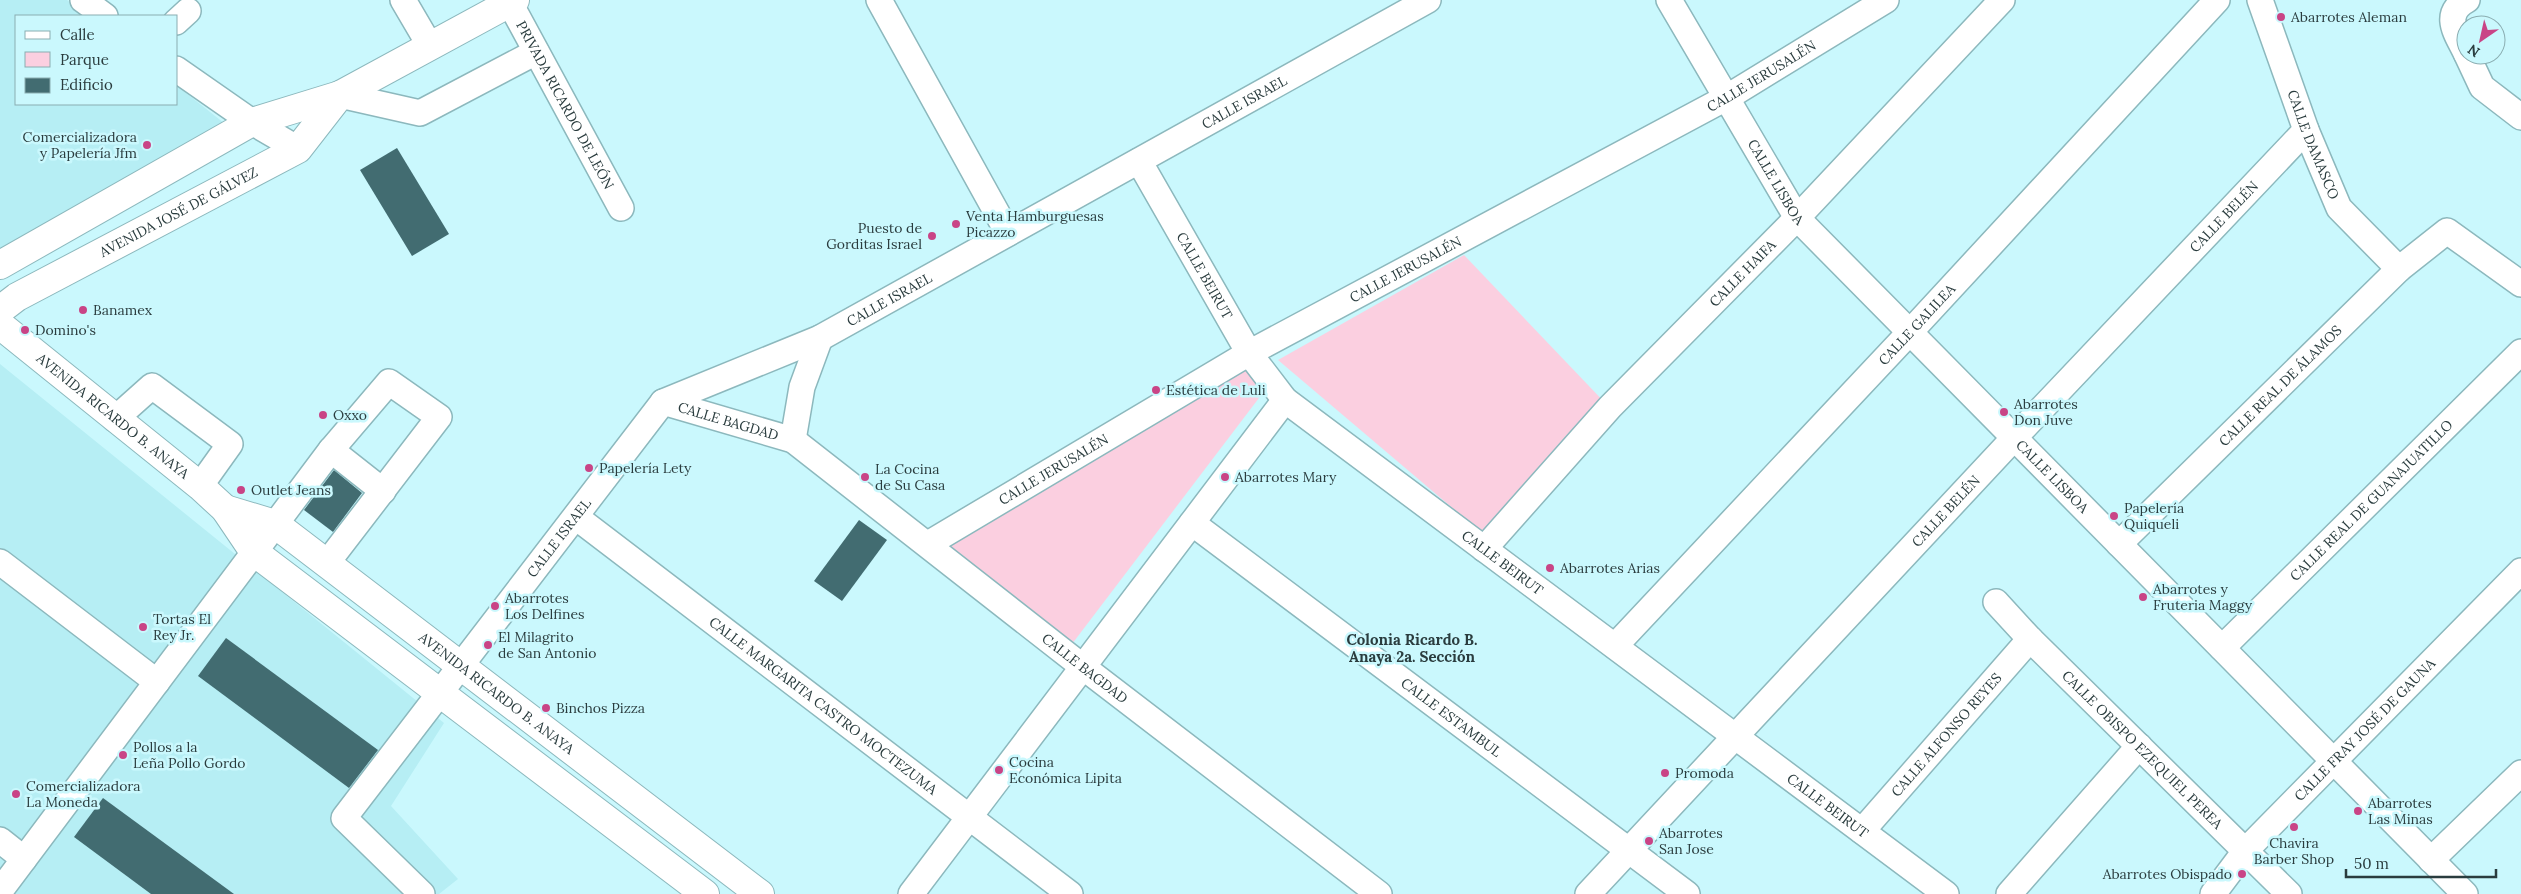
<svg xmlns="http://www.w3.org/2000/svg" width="2521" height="894" font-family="Lora,serif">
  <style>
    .built { fill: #b6eef4 }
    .green { fill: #fbcfe0 }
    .building { fill: #426c71 }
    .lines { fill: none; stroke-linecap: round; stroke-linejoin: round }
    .minor-casing { stroke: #8cb8bd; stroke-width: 28 }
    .major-casing { stroke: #8cb8bd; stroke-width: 30 }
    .minor { stroke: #fff; stroke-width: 25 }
    .major { stroke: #fff; stroke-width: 28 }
    .poi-dot { fill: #c94486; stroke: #caf8fd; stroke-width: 2 }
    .labels { text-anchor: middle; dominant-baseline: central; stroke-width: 5; stroke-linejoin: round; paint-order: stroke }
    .poi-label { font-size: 14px; fill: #2a3c3e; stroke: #caf8fd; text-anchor: start }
    .street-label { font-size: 14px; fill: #2a3c3e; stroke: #caf8fd }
    .neighbourhood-label { font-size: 15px; font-weight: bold; fill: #2a3c3e; stroke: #caf8fd }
  </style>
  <rect width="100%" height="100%" fill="#caf8fd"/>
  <g class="built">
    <polygon points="0,0 67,0 87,16 16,16 16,104 176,104 176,85 234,131 0,277"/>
    <polygon points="0,364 444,723 391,806 458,879 439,894 0,894"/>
  </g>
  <g class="green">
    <polygon points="1464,255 1609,407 1489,539 1278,360"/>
    <polygon points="1246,366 1262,394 1072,644 946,547"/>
  </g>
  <g class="building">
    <polygon points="397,148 449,234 412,256 360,170"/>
    <polygon points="334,470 362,493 333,532 304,510"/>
    <polygon points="859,520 887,540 842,601 814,581"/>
    <polygon points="226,638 378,750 349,788 198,676"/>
    <polygon points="103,798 234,894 151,894 74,837"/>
  </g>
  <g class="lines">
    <g class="minor-casing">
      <g id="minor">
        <polyline points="83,0 105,16"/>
        <polyline points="403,0 430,46"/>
        <polyline points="879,0 1008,233"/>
        <path id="s1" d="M1669,0L1797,218L2465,894"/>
        <path id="s2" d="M2260,0L2306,130L2339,208L2399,269"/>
        <path id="s3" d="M510,3L621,208"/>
        <polyline points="176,22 188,11"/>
        <path d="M2466,53C2457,34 2441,14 2467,0"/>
        <polyline points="2467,55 2482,87 2521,117"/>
        <polyline points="176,69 252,122 298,149"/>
        <polyline points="340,95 420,113 536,52"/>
        <path id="s4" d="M1139,161L1249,353L1285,400L1946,894"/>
        <path id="s5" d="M663,402L793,440L1083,667L1379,894"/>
        <polyline points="115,419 152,386 230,444 200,486"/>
        <polyline points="793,440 802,387 820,338"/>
        <polyline points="331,450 383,491"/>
        <path id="s6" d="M576,517L1070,894"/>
        <path id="s7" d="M1192,523L1687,894"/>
        <path id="s8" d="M928,544L1249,353L1726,98L1886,0"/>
        <path id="s9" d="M2119,544L2399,269L2447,231L2521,284"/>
        <path id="s10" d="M1484,549L1610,407L1797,218L2002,0"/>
        <polyline points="0,562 157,682"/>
        <path id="s11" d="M1996,602L2030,639L2289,894"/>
        <path id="s12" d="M1615,646L1910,332L2217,0"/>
        <path id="s13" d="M2222,648L2521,352"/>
        <path id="s14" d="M1862,831L2030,639"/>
        <polyline points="0,840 24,859"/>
        <polyline points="2431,860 2521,773"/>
        <polyline points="0,891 331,450 389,382 439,417 327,563"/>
        <path id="s15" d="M422,894L344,818L663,402L820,338L1428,0"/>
        <polyline points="911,894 1285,400"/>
        <path id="s16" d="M1588,894L2014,438L2306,130"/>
        <polyline points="2009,894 2139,746"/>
        <path id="s17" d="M2213,894L2246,850L2521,571"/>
      </g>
    </g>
    <g class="major-casing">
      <g id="major">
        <polyline points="0,265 252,122 340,95 515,0"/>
        <path id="s18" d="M0,310L17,297L298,149L340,95"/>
        <path id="s19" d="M0,325L200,486L225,509L254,552L705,894"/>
        <path id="s20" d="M225,509L275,524L760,894"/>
      </g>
    </g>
    <use href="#minor" class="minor"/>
    <use href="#major" class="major"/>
  </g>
  <g class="poi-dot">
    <circle cx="2281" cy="17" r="5"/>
    <circle cx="147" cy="145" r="5"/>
    <circle cx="956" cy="224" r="5"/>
    <circle cx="932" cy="236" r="5"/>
    <circle cx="83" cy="310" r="5"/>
    <circle cx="25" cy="330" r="5"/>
    <circle cx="1156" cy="390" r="5"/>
    <circle cx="2004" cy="412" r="5"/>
    <circle cx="323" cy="415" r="5"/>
    <circle cx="589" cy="468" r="5"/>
    <circle cx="865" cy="477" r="5"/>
    <circle cx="1225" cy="477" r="5"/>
    <circle cx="241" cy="490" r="5"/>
    <circle cx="2114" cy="516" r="5"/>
    <circle cx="1550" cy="568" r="5"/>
    <circle cx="2143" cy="597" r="5"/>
    <circle cx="495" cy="606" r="5"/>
    <circle cx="143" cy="627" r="5"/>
    <circle cx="488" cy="645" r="5"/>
    <circle cx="546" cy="708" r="5"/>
    <circle cx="123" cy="755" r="5"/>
    <circle cx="999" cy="770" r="5"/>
    <circle cx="1665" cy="773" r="5"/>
    <circle cx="16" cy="794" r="5"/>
    <circle cx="2358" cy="811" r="5"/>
    <circle cx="2294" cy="827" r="5"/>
    <circle cx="1649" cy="841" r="5"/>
    <circle cx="2242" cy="874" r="5"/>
  </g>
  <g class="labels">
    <g class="poi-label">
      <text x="2291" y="17">Abarrotes Aleman</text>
      <text x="137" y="137" text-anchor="end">Comercializadora<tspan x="137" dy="16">y Papelería Jfm</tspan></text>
      <text x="966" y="216">Venta Hamburguesas<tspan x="966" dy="16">Picazzo</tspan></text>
      <text x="922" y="228" text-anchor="end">Puesto de<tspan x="922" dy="16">Gorditas Israel</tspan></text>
      <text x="93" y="310">Banamex</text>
      <text x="35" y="330">Domino's</text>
      <text x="1166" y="390">Estética de Luli</text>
      <text x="2014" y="404">Abarrotes<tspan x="2014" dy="16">Don Juve</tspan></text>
      <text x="333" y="415">Oxxo</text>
      <text x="599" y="468">Papelería Lety</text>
      <text x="875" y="469">La Cocina<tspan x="875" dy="16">de Su Casa</tspan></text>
      <text x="1235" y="477">Abarrotes Mary</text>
      <text x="251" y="490">Outlet Jeans</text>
      <text x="2124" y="508">Papelería<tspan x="2124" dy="16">Quiqueli</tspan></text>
      <text x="1560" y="568">Abarrotes Arias</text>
      <text x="2153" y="589">Abarrotes y<tspan x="2153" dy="16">Fruteria Maggy</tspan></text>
      <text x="505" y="598">Abarrotes<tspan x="505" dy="16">Los Delfines</tspan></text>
      <text x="153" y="619">Tortas El<tspan x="153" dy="16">Rey Jr.</tspan></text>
      <text x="498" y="637">El Milagrito<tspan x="498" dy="16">de San Antonio</tspan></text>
      <text x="556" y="708">Binchos Pizza</text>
      <text x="133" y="747">Pollos a la<tspan x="133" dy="16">Leña Pollo Gordo</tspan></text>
      <text x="1009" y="762">Cocina<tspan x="1009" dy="16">Económica Lipita</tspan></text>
      <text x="1675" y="773">Promoda</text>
      <text x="26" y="786">Comercializadora<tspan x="26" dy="16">La Moneda</tspan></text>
      <text x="2368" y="803">Abarrotes<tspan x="2368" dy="16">Las Minas</tspan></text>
      <text x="1659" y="833">Abarrotes<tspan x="1659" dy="16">San Jose</tspan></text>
      <text x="2294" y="843" text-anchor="middle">Chavira<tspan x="2294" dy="16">Barber Shop</tspan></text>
      <text x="2232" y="874" text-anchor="end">Abarrotes Obispado</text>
    </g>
    <g class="street-label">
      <text stroke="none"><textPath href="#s8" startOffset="956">CALLE JERUSALÉN</textPath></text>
      <text stroke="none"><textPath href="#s15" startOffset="1288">CALLE ISRAEL</textPath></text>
      <text stroke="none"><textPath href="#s3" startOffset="116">PRIVADA RICARDO DE LEÓN</textPath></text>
      <text stroke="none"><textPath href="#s2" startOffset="154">CALLE DAMASCO</textPath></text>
      <text stroke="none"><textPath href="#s1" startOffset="211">CALLE LISBOA</textPath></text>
      <text stroke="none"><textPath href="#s18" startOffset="204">AVENIDA JOSÉ DE GÁLVEZ</textPath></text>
      <text stroke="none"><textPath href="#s16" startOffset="929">CALLE BELÉN</textPath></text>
      <text stroke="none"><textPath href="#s8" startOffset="551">CALLE JERUSALÉN</textPath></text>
      <text stroke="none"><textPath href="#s10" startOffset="378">CALLE HAIFA</textPath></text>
      <text stroke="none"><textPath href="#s4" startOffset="132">CALLE BEIRUT</textPath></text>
      <text stroke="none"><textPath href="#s15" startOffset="882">CALLE ISRAEL</textPath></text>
      <text stroke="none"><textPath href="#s12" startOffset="441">CALLE GALILEA</textPath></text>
      <text stroke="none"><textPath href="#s9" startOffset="226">CALLE REAL DE ÁLAMOS</textPath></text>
      <text stroke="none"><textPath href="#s19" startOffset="145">AVENIDA RICARDO B. ANAYA</textPath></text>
      <text stroke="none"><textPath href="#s5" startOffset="68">CALLE BAGDAD</textPath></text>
      <text stroke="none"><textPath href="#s8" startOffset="146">CALLE JERUSALÉN</textPath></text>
      <text stroke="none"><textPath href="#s1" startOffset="616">CALLE LISBOA</textPath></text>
      <text stroke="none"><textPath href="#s13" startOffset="210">CALLE REAL DE GUANAJUATILLO</textPath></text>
      <text stroke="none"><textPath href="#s16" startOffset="524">CALLE BELÉN</textPath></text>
      <text stroke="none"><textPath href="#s15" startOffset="462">CALLE ISRAEL</textPath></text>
      <text stroke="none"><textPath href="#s4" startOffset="552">CALLE BEIRUT</textPath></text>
      <text stroke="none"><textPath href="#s5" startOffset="506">CALLE BAGDAD</textPath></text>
      <text stroke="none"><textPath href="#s20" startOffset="331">AVENIDA RICARDO B. ANAYA</textPath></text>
      <text stroke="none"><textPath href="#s6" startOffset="311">CALLE MARGARITA CASTRO MOCTEZUMA</textPath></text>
      <text stroke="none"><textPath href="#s7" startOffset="324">CALLE ESTAMBUL</textPath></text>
      <text stroke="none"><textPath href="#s17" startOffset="224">CALLE FRAY JOSÉ DE GAUNA</textPath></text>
      <text stroke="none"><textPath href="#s14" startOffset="128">CALLE ALFONSO REYES</textPath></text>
      <text stroke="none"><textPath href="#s11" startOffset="208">CALLE OBISPO EZEQUIEL PEREA</textPath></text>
      <text stroke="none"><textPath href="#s4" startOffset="958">CALLE BEIRUT</textPath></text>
    </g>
    <g class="neighbourhood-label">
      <text x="1412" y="639">Colonia Ricardo B.<tspan x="1412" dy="17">Anaya 2a. Sección</tspan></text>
    </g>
  </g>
  <rect x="15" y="15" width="162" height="90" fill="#caf8fd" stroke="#8aadb1"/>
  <rect x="25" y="31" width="25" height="8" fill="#ffffff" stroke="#8aadb1"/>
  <text x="60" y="40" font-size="15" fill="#2a3c3e">Calle</text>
  <rect x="25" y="52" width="25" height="15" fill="#fbcfe0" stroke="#8aadb1"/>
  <text x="60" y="65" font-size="15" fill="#2a3c3e">Parque</text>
  <rect x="25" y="78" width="25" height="15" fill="#426c71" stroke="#8aadb1"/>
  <text x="60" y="90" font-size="15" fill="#2a3c3e">Edificio</text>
  <g transform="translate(2481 40) rotate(214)"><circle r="24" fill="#caf8fd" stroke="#8aadb1"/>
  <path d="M0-4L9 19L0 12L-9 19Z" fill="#c94486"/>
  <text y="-8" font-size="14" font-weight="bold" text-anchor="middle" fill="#2a3c3e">N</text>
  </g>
  <path d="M2346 869v8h150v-8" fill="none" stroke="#2a3c3e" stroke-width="2.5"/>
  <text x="2354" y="869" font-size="15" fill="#2a3c3e" stroke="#caf8fd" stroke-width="4" paint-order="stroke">50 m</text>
</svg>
